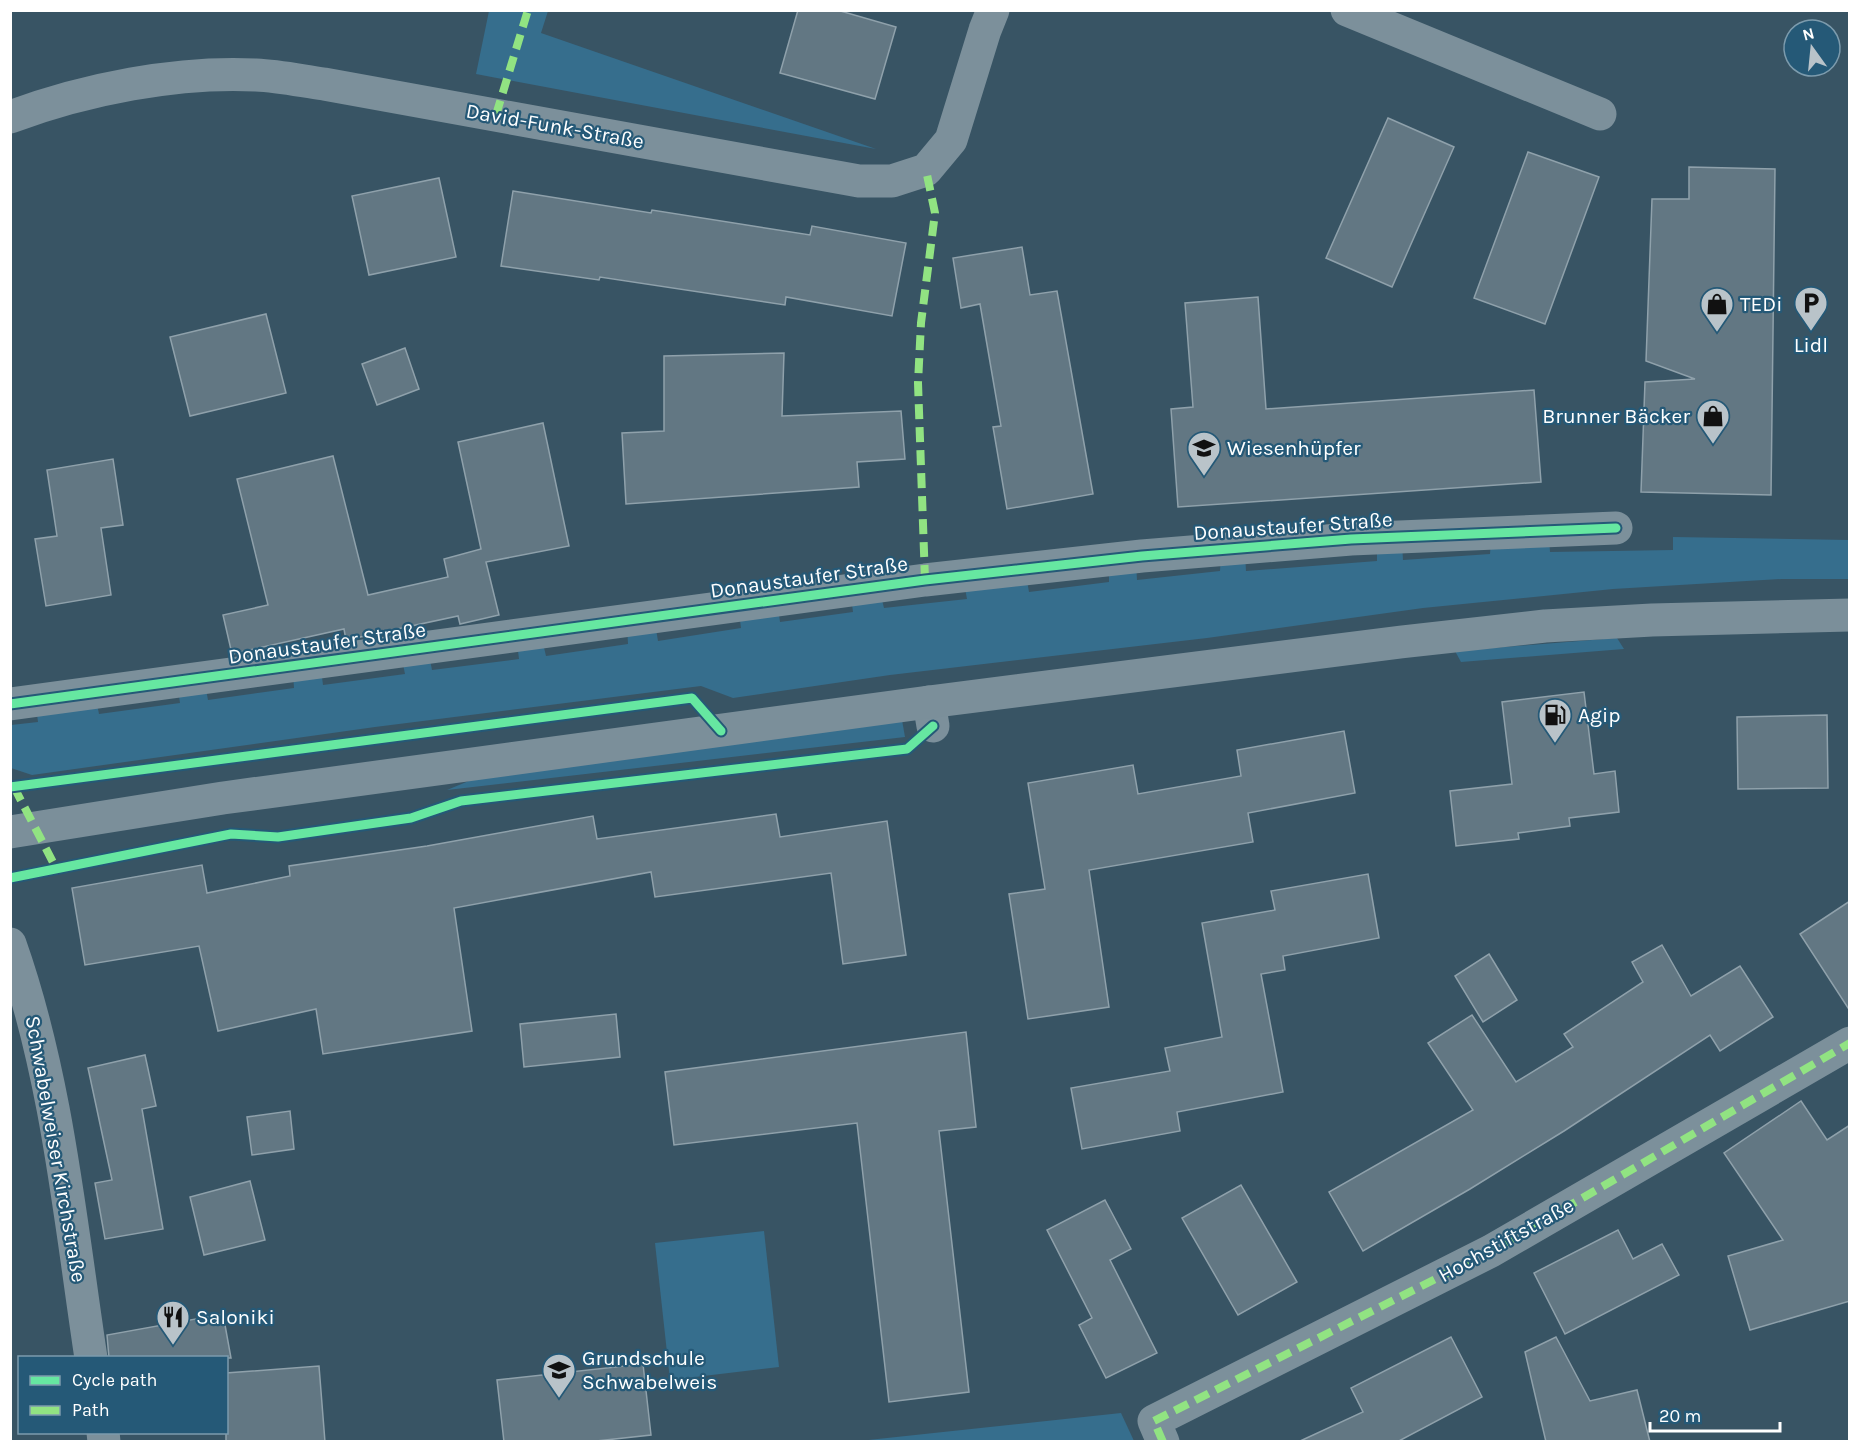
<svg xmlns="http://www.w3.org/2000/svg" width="1860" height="1452" font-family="Karla,sans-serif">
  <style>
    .green { fill: #366e8d }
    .building { fill: #627783; stroke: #8fa1ab; stroke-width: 1.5 }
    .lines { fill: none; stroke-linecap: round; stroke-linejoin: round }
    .minor { stroke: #7c909b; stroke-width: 33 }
    .major { stroke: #7b8f9a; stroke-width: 33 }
    .quiet { stroke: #91e382; stroke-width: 8; stroke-dasharray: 15 8; stroke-linecap: butt }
    .cycleway-casing { stroke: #255977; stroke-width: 13 }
    .cycleway { stroke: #66e7a1; stroke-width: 9 }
    .labels { text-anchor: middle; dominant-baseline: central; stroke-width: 4.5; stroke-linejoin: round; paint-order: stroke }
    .street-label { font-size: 21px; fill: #fff; stroke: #255977 }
    .poi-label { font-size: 21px; fill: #fff; stroke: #255977; text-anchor: start }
  </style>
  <rect width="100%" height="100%" fill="#385464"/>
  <g class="green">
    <polygon points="489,11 548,11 541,33 876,149 476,74"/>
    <polygon points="1673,537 1849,540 1849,579 1782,579 1613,589 1423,608 1207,638 890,675 733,698 701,686 375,727 32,775 11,768 11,725 38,722 36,707 96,699 99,714 180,703 178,689 205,684 208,700 294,688 293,673 321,669 323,685 405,674 402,659 429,655 432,670 519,659 517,643 542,639 546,656 628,644 627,627 655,623 658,641 741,628 739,612 778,607 780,622 853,612 851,596 880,592 884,608 967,599 964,583 1026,575 1029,592 1109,582 1109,567 1136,563 1137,580 1220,571 1221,556 1245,553 1246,571 1377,561 1377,546 1402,543 1403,560 1490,554 1491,541 1549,538 1550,552 1673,550"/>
    <polygon points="1617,638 1624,649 1461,662 1455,651"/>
    <polygon points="902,720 905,737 447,790 476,778"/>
    <polygon points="764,1231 779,1367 670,1380 655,1243"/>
    <polygon points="1121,1413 1134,1441 859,1441"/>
  </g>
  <g class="building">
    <polygon points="798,10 837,10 896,27 875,99 780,73"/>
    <polygon points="1388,118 1454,147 1392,287 1326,258"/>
    <polygon points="1528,152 1599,177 1545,324 1474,298"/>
    <polygon points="1689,167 1775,169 1771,495 1641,492 1645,382 1695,379 1646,361 1652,199 1689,199"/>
    <polygon points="439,178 456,257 369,275 352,196"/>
    <polygon points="513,191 651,213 652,210 810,235 812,226 906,243 892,316 786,297 785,305 600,277 599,280 501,266"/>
    <polygon points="1022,247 1030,295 1057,291 1093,494 1007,509 993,427 1001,426 980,304 961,308 953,258"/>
    <polygon points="1258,297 1266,409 1534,390 1541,482 1178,507 1171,409 1193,407 1185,303"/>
    <polygon points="266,314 286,393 190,416 170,337"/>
    <polygon points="405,348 419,389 377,405 362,364"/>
    <polygon points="784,353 782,416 901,411 905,459 857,462 859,487 626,504 622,433 664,431 664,356"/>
    <polygon points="543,423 569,546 486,562 499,615 460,624 458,616 346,640 344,629 232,654 223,615 268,605 237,479 333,456 368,595 448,577 444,559 481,549 458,442"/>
    <polygon points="113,459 123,525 101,528 111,595 46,606 35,539 57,536 47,470"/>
    <polygon points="1584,692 1594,774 1615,771 1619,812 1569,818 1570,826 1518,833 1519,839 1456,846 1450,791 1512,784 1502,702"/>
    <polygon points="1827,715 1828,788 1738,789 1737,717"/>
    <polygon points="1344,731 1355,793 1248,813 1253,842 1089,870 1109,1007 1028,1019 1009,894 1045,889 1028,783 1133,765 1138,794 1241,776 1237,750"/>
    <polygon points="776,814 780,837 887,821 906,955 843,964 831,873 655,897 651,872 454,908 472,1031 323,1054 316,1009 218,1031 199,946 85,965 72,888 202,865 207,893 290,876 289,866 427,846 593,816 597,839"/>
    <polygon points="1368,874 1379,938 1283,956 1285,970 1261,974 1283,1092 1177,1112 1180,1131 1082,1149 1071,1088 1170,1071 1165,1048 1222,1037 1202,923 1275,910 1271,891"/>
    <polygon points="1850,901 1850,1011 1800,934"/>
    <polygon points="1662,945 1691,996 1740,966 1773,1017 1720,1051 1710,1035 1564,1131 1470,1189 1363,1251 1329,1192 1473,1110 1428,1043 1472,1015 1516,1082 1573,1047 1564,1034 1643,982 1632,962"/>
    <polygon points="1489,954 1517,1000 1483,1022 1455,976"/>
    <polygon points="616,1014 620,1057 524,1067 520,1024"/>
    <polygon points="966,1032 976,1127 939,1131 969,1392 889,1402 857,1123 674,1145 665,1072"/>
    <polygon points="145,1055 156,1106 142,1109 163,1229 105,1239 95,1183 112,1180 88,1068"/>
    <polygon points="1801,1101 1827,1140 1850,1125 1850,1301 1750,1330 1728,1256 1783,1240 1724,1153"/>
    <polygon points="290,1111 294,1149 252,1155 247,1117"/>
    <polygon points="250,1181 265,1240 204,1255 190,1197"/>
    <polygon points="1241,1185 1297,1282 1238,1315 1182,1218"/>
    <polygon points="1105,1200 1131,1249 1110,1260 1157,1353 1106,1378 1079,1325 1092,1318 1047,1230"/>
    <polygon points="1618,1230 1633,1259 1662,1244 1679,1275 1565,1334 1534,1273"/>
    <polygon points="223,1314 231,1358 109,1358 107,1335"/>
    <polygon points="1451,1337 1482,1397 1397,1442 1298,1442 1363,1412 1351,1388"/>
    <polygon points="1556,1337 1590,1401 1637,1390 1650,1442 1546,1442 1525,1352"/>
    <polygon points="643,1364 651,1435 587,1442 504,1442 497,1380"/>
    <polygon points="319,1366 325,1442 226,1442 226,1373"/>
  </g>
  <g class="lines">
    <g class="minor">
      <polyline points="1347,10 1600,114"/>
      <path d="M10,117C85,89 177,71 256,75C279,76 302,81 324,84L859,181H892L926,170L951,140L985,30L993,10"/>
      <polyline points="929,702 933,726"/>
      <polyline points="10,704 925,580 1142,556 1351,539 1616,528"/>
      <path d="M10,944C57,1077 70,1219 91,1358"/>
      <polyline points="103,1432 104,1442"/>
      <polyline points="1163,1442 1154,1421 1491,1251 1850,1043"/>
    </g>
    <polyline class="major" points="10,832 223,798 929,702 1401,642 1545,626 1652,620 1850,615"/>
    <g class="quiet">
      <polyline points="496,115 528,10"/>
      <polyline points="925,580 918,383 921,323 935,213 926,170"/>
      <polyline points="14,787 56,868"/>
      <polyline points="1163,1442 1154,1421 1491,1251 1850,1043"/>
    </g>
    <g class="cycleway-casing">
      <g id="cycleway">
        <polyline points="10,704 925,580 1142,556 1351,539 1616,528"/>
        <polyline points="10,787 692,698 721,731"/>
        <polyline points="10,878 231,834 278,837 411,818 461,801 907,749 933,726"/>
      </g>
    </g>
    <use href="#cycleway" class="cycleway"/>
  </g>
  <defs>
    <g id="parking-pin" transform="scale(1.725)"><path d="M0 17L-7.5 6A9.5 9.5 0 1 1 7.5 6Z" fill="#b9c3c9" stroke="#255977"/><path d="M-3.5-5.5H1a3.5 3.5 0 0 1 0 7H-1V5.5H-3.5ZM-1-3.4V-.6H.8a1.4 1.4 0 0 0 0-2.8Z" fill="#111"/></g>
    <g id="shop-pin" transform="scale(1.725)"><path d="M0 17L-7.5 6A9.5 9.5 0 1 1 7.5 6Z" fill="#b9c3c9" stroke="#255977"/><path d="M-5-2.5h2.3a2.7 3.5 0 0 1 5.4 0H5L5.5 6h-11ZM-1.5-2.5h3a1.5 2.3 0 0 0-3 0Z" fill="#111"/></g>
    <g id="school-pin" transform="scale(1.725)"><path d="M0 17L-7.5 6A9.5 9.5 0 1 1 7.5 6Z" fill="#b9c3c9" stroke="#255977"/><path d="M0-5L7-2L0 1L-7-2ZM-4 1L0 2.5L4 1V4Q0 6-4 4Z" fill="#111"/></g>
    <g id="fuel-pin" transform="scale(1.725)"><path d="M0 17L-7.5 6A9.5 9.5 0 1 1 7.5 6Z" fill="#b9c3c9" stroke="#255977"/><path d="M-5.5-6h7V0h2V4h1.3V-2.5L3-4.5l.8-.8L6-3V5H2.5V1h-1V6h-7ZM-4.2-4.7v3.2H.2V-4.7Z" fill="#111"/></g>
    <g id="restaurant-pin" transform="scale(1.725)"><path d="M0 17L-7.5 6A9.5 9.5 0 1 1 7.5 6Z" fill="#b9c3c9" stroke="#255977"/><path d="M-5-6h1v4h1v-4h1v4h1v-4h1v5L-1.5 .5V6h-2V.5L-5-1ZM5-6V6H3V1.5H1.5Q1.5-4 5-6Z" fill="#111"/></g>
  </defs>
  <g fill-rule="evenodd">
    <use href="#parking-pin" x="1811" y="303"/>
    <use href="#shop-pin" x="1717" y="304"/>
    <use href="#shop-pin" x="1713" y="416"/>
    <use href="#school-pin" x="1204" y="448"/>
    <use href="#fuel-pin" x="1555" y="715"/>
    <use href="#restaurant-pin" x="173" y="1317"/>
    <use href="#school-pin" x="559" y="1370"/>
  </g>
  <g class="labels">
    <g class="street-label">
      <text transform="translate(555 126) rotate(10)">David-Funk-Straße</text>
      <text transform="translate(1293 526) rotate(-4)">Donaustaufer Straße</text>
      <text transform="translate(809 577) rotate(-8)">Donaustaufer Straße</text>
      <text transform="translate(327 643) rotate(-8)">Donaustaufer Straße</text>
      <text transform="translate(56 1149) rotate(80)">Schwabelweiser Kirchstraße</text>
      <text transform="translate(1506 1240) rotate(-29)">Hochstiftstraße</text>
    </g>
    <g class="poi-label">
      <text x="1740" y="304">TEDi</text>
      <text x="1811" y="345" text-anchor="middle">Lidl</text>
      <text x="1690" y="416" text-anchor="end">Brunner Bäcker</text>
      <text x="1227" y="448">Wiesenhüpfer</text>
      <text x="1578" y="715">Agip</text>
      <text x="196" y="1317">Saloniki</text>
      <text x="582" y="1358">Grundschule<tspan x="582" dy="24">Schwabelweis</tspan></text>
    </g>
  </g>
  <rect width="1860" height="1452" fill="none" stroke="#ffffff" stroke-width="24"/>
  <rect x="18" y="1356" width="210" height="78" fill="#255977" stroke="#7c9bad" stroke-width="1.5"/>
  <rect x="30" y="1376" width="30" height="9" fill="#66e7a1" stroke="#7c9bad" stroke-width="1.5"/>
  <text x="72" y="1386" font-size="18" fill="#ffffff">Cycle path</text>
  <rect x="30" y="1406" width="30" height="9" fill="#91e382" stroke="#7c9bad" stroke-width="1.5"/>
  <text x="72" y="1416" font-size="18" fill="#ffffff">Path</text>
  <g transform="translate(1812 48) rotate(345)"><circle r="28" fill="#255977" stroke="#7c9bad" stroke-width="1.5"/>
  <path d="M0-4.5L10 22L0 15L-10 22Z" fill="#b9c3c9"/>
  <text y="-9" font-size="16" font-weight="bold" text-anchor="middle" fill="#ffffff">N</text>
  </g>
  <path d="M1650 1422v9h130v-9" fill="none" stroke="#ffffff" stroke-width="3"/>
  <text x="1659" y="1422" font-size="18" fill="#ffffff" stroke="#255977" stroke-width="4.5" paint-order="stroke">20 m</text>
</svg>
